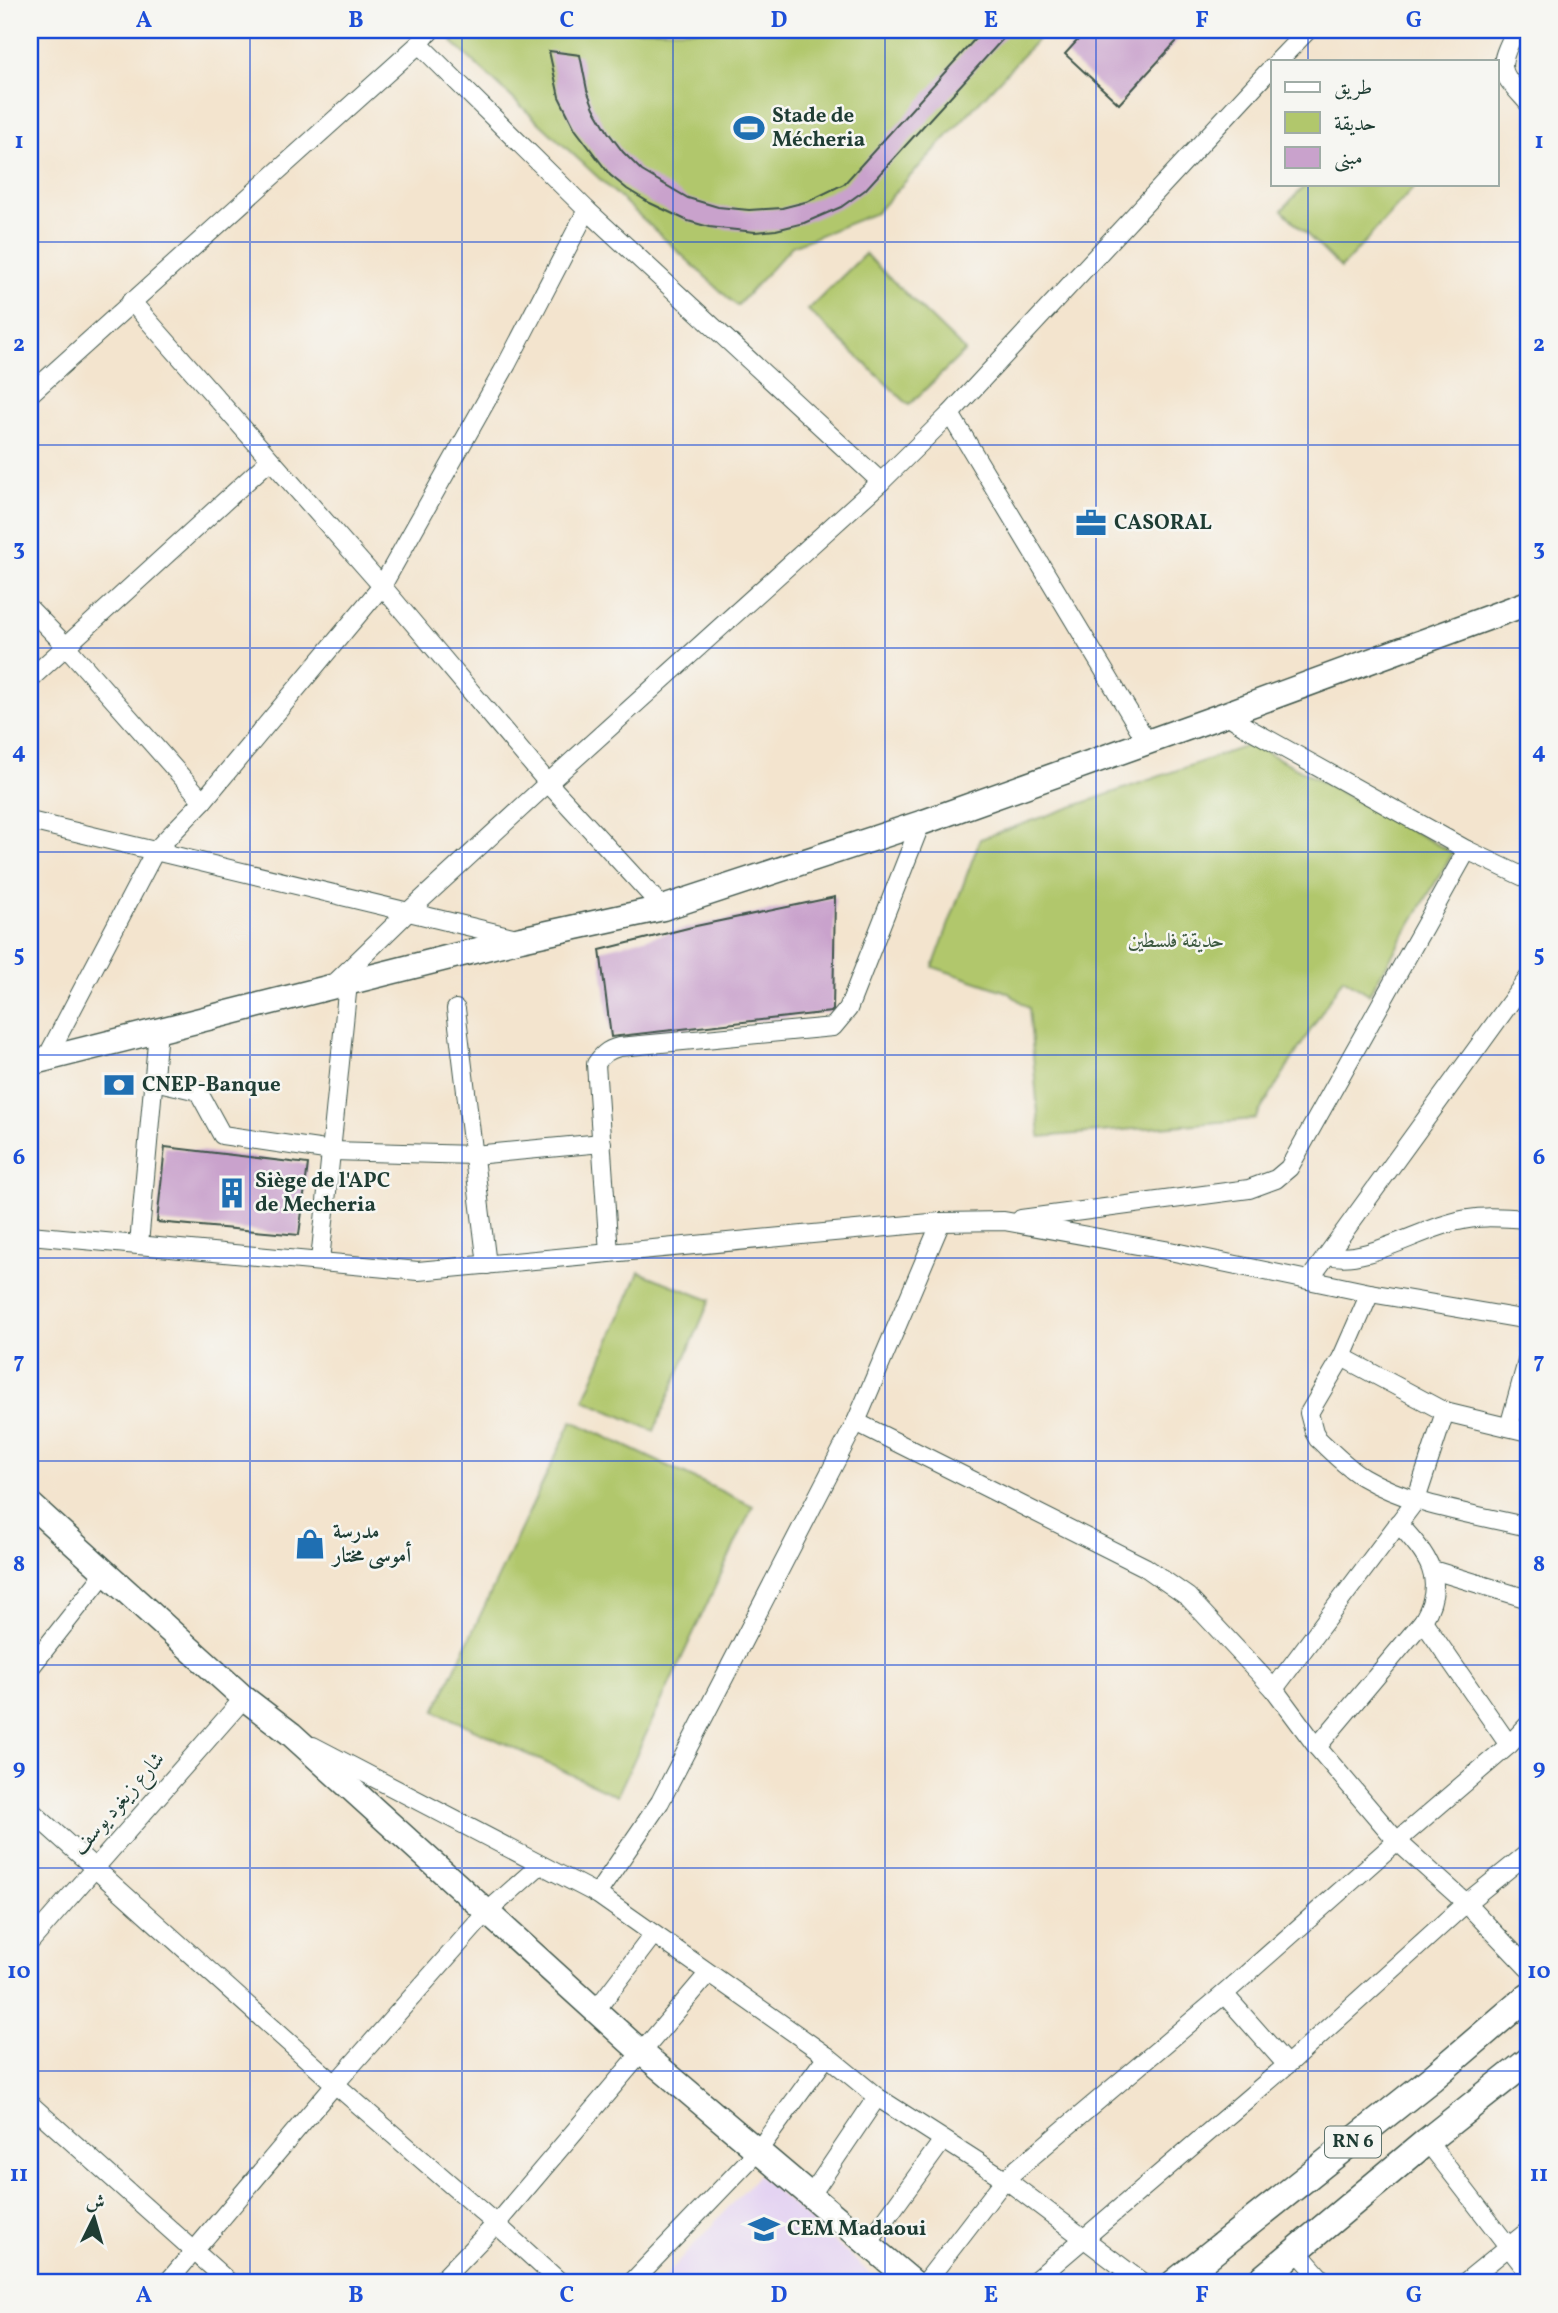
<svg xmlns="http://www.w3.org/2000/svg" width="1558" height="2313" font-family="Vollkorn,Amiri,serif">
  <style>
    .built { fill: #e4d3f2 }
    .green { fill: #b1c76c; stroke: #688250; stroke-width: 2 }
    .building { fill: #c9a2cc }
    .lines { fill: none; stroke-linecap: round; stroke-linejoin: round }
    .street-casing { stroke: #3f564b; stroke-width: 20 }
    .secondary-casing { stroke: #3f564b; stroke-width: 27 }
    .primary-casing { stroke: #3f564b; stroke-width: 29 }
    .street { stroke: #fff; stroke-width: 18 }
    .secondary { stroke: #fff; stroke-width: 24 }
    .primary { stroke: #fff; stroke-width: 26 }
    .grid { fill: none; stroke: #1d4ed8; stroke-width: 2; stroke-opacity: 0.55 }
    .labels { text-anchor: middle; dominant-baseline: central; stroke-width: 5; stroke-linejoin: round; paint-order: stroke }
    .shield { fill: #f6f6f2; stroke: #60746d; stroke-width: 2 }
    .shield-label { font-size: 19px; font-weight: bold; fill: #1f3d34 }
    .poi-label { font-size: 21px; font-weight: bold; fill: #1f3d34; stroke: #f6f6f2; text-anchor: start }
    .park-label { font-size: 21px; fill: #3c593f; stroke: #f6f6f2 }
    .street-label { font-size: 21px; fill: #1f3d34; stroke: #f6f6f2 }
    .neatline { fill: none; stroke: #1d4ed8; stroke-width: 2.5 }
    .grid-label { font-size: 23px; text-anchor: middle; font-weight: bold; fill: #1d4ed8 }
  </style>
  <rect width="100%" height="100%" fill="#f6f6f2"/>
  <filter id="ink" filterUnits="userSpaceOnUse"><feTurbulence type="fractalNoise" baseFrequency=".0143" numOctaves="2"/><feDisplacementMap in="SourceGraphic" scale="14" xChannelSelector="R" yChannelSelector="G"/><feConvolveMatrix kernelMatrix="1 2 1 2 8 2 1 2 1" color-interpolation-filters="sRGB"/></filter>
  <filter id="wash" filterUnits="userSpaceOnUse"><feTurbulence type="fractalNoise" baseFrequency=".00686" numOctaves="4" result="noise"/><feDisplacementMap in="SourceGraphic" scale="28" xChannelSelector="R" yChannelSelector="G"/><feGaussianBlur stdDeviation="1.57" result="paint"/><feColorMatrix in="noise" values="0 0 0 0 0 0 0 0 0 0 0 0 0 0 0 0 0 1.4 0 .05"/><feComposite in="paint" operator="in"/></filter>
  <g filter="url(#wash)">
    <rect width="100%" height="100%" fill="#f3e4ce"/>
    <polygon class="built" points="758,2175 881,2283 659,2283"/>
    <g class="green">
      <polygon points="463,30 1046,30 876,213 792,246 737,306 452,42"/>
      <polygon points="1306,184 1417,184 1341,268 1282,210"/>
      <polygon points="865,254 965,351 909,405 808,310"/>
      <polygon points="1252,744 1453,853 1369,994 1343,978 1255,1119 1040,1137 1029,1008 1007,992 933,967 980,839"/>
      <polygon points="639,1272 710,1300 654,1431 584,1400"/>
      <polygon points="572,1421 753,1506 617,1796 435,1711"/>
    </g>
    <g id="blocks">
      <g class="building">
        <polygon points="983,30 1011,30 865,190 841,207 804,223 776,230 755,232 709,227 688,221 650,203 627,189 610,175 575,129 559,97 549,51 580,55 587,90 594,108 608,132 623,152 642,171 688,198 718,207 749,210 782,208 809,201 844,184"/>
        <polygon points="1087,30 1187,30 1119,104 1065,54"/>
        <polygon points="835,897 833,1010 831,1012 611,1037 600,950 696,926"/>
        <polygon points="165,1147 308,1164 299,1235 157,1222"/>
      </g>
    </g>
  </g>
  <g filter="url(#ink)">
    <use href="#blocks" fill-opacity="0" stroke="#3f564b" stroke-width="2"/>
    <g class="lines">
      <g class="street-casing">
        <g id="street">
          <path d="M1516,30C1495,71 1500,71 1528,103"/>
          <polyline points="419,44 587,210 881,482"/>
          <polyline points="1278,61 1308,30"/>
          <polyline points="131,301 382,586 548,783 663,908"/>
          <polyline points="30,394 419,44 431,30"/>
          <polyline points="950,414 1147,742"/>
          <polyline points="30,609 66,646 203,801"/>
          <polyline points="30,679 270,460"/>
          <polyline points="1226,714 1246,727 1467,850 1528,879"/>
          <polyline points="30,821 517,938"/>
          <polyline points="333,985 408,912 548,783 881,482 950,414 1273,66"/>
          <polyline points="456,1009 487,1265"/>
          <polyline points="46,1059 155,851 203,801 382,586 507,364 587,210"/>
          <polyline points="154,1081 198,1091 222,1135 332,1151 474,1155 602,1143"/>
          <polyline points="1021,1219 1249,1189 1276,1179 1289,1168 1467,850"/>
          <polyline points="30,1235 418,1271 941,1222 1004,1221 1165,1250 1370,1293 1528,1320"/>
          <polyline points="139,1244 158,1031"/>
          <path d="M609,1253L596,1064C602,1055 607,1050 619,1047L833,1027L848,1009L921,823"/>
          <path d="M1329,1255C1364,1265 1420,1229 1458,1221C1480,1215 1505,1218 1528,1219"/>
          <polyline points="320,1261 348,983"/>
          <polyline points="1309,1280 1528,978"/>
          <path d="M1370,1293L1342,1357L1309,1413L1314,1432L1318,1439C1332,1452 1347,1468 1363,1477C1412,1506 1474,1514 1528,1527"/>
          <polyline points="1342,1357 1445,1412 1528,1432"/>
          <polyline points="856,1422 1145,1567 1188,1597 1274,1689 1317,1747 1397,1841 1466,1903 1528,1968"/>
          <polyline points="1509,1427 1528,1358"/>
          <polyline points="1433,1570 1528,1599"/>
          <polyline points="1423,1621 1509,1745"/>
          <polyline points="30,1668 105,1573"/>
          <polyline points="1274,1689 1416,1500 1445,1412"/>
          <polyline points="313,1746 597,1894 827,2056 877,2097 1005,2179 1143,2283"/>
          <path d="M1317,1747L1423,1621C1448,1579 1427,1555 1398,1523"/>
          <polyline points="30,1810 335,2084 496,2224 561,2283"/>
          <polyline points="597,1894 660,1802 856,1422 941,1222"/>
          <polyline points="30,1942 244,1698"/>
          <polyline points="1224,1994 1287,2065"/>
          <polyline points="596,2010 653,1935"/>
          <polyline points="30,2104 230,2283"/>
          <polyline points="1427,2141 1528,2272"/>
          <polyline points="811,2195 877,2097"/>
          <polyline points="867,2245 943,2140"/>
          <polyline points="1296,2250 1325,2283"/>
          <polyline points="167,2283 335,2084 487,1912 540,1865"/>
          <polyline points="439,2283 496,2224 708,1974"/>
          <polyline points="631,2283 757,2152 827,2056"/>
          <polyline points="925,2283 1005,2179 1224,1994 1397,1841 1509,1745 1528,1725"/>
          <polyline points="1032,2283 1287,2065 1466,1903 1528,1853"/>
          <polyline points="1464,2283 1528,2231"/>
        </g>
      </g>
      <g class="secondary-casing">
        <g id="secondary">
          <polyline points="30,1063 521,939 663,908 921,823 1226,714 1528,603"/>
          <polyline points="30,1504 244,1698 291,1734 641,2052 914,2283"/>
        </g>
      </g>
      <g class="primary-casing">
        <g id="primary">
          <polyline points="1174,2283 1431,2079 1528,1996"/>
          <polyline points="1257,2283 1427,2141 1528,2061"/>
        </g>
      </g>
      <use href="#street" class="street"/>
      <use href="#secondary" class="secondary"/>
      <use href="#primary" class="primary"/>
    </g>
  </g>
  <path class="grid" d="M250,30V2283M462,30V2283M673,30V2283M885,30V2283M1096,30V2283M1308,30V61M1308,184V2283M30,242H1528M30,445H1528M30,648H1528M30,852H1528M30,1055H1528M30,1258H1528M30,1461H1528M30,1665H1528M30,1868H1528M30,2071H1528"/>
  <defs>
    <g id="stadium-bare" transform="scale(2.415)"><path d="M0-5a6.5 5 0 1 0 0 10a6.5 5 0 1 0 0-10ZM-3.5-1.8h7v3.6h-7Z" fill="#1f6fb2" stroke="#f6f6f2" stroke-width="2.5" paint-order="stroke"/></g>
    <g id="office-bare" transform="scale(2.415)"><path d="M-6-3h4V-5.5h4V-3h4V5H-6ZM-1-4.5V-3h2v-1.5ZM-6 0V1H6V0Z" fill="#1f6fb2" stroke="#f6f6f2" stroke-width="2.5" paint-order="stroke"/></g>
    <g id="bank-bare" transform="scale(2.415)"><path d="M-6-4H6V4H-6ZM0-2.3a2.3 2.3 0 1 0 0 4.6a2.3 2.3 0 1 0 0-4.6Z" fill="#1f6fb2" stroke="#f6f6f2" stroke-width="2.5" paint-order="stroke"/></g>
    <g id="building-bare" transform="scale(2.415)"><path d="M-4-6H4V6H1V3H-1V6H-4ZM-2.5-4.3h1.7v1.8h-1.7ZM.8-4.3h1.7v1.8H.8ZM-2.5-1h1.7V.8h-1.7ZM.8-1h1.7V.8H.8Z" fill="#1f6fb2" stroke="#f6f6f2" stroke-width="2.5" paint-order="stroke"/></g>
    <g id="shop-bare" transform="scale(2.415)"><path d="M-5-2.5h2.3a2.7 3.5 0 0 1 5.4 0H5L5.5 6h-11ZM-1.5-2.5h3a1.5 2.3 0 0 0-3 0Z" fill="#1f6fb2" stroke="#f6f6f2" stroke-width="2.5" paint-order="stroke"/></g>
    <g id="school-bare" transform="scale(2.415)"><path d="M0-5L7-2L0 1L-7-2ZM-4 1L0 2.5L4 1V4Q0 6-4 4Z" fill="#1f6fb2" stroke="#f6f6f2" stroke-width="2.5" paint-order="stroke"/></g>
  </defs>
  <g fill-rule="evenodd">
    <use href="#stadium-bare" x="749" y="128"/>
    <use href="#office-bare" x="1091" y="523"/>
    <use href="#bank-bare" x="119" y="1085"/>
    <use href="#building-bare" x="232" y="1193"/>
    <use href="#shop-bare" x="310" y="1544"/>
    <use href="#school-bare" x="764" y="2229"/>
  </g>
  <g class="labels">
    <rect class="shield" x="1325" y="2126.5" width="56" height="31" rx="5"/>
    <g class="shield-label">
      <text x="1353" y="2142">RN 6</text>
    </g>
    <g class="poi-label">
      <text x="772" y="116">Stade de<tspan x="772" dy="24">Mécheria</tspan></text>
      <text x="1114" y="523">CASORAL</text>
      <text x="142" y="1085">CNEP-Banque</text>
      <text x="255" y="1181">Siège de l'APC<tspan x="255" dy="24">de Mecheria</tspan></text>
      <text x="333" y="1532">مدرسة<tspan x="333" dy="24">أموسى مختار</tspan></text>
      <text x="787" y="2229">CEM Madaoui</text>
    </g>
    <g class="park-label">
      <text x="1176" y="941">حديقة فلسطين</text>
    </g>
    <g class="street-label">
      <text transform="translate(119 1804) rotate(-49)">شارع زيغود يوسف</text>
    </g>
  </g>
  <rect width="1558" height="2313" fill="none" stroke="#f6f6f2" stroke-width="77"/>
  <rect x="1271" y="60" width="228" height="126" fill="#f6f6f2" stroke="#a0aca6" stroke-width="2"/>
  <rect x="1285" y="82" width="35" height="10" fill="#ffffff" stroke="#a0aca6" stroke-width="2"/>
  <text x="1334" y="94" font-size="21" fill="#1f3d34">طريق</text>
  <rect x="1285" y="112" width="35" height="21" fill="#b1c76c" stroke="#a0aca6" stroke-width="2"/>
  <text x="1334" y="130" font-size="21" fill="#1f3d34">حديقة</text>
  <rect x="1285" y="147" width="35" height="21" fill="#c9a2cc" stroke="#a0aca6" stroke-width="2"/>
  <text x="1334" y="164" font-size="21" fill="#1f3d34">مبنى</text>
  <g transform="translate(94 2218) rotate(5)" stroke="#f6f6f2" stroke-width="5" paint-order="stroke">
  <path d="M0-5L12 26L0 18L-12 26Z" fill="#1f3d34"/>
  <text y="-10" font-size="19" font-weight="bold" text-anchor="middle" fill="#1f3d34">ش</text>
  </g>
  <rect x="38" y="38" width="1482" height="2236" class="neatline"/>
  <g class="grid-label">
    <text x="144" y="27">A</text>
    <text x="356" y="27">B</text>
    <text x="567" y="27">C</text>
    <text x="779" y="27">D</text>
    <text x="991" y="27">E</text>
    <text x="1202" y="27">F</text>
    <text x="1414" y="27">G</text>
    <text x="19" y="148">1</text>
    <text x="1539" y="148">1</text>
    <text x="19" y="351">2</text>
    <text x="1539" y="351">2</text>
    <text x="19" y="555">3</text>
    <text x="1539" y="555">3</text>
    <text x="19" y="758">4</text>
    <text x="1539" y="758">4</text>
    <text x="19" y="961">5</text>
    <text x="1539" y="961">5</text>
    <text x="19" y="1164">6</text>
    <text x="1539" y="1164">6</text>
    <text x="19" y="1368">7</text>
    <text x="1539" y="1368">7</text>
    <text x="19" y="1571">8</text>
    <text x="1539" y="1571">8</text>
    <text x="19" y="1774">9</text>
    <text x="1539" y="1774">9</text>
    <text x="19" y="1978">10</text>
    <text x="1539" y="1978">10</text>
    <text x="19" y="2181">11</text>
    <text x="1539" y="2181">11</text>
    <text x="144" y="2302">A</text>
    <text x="356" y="2302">B</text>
    <text x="567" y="2302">C</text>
    <text x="779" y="2302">D</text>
    <text x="991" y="2302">E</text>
    <text x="1202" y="2302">F</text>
    <text x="1414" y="2302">G</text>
  </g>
</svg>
